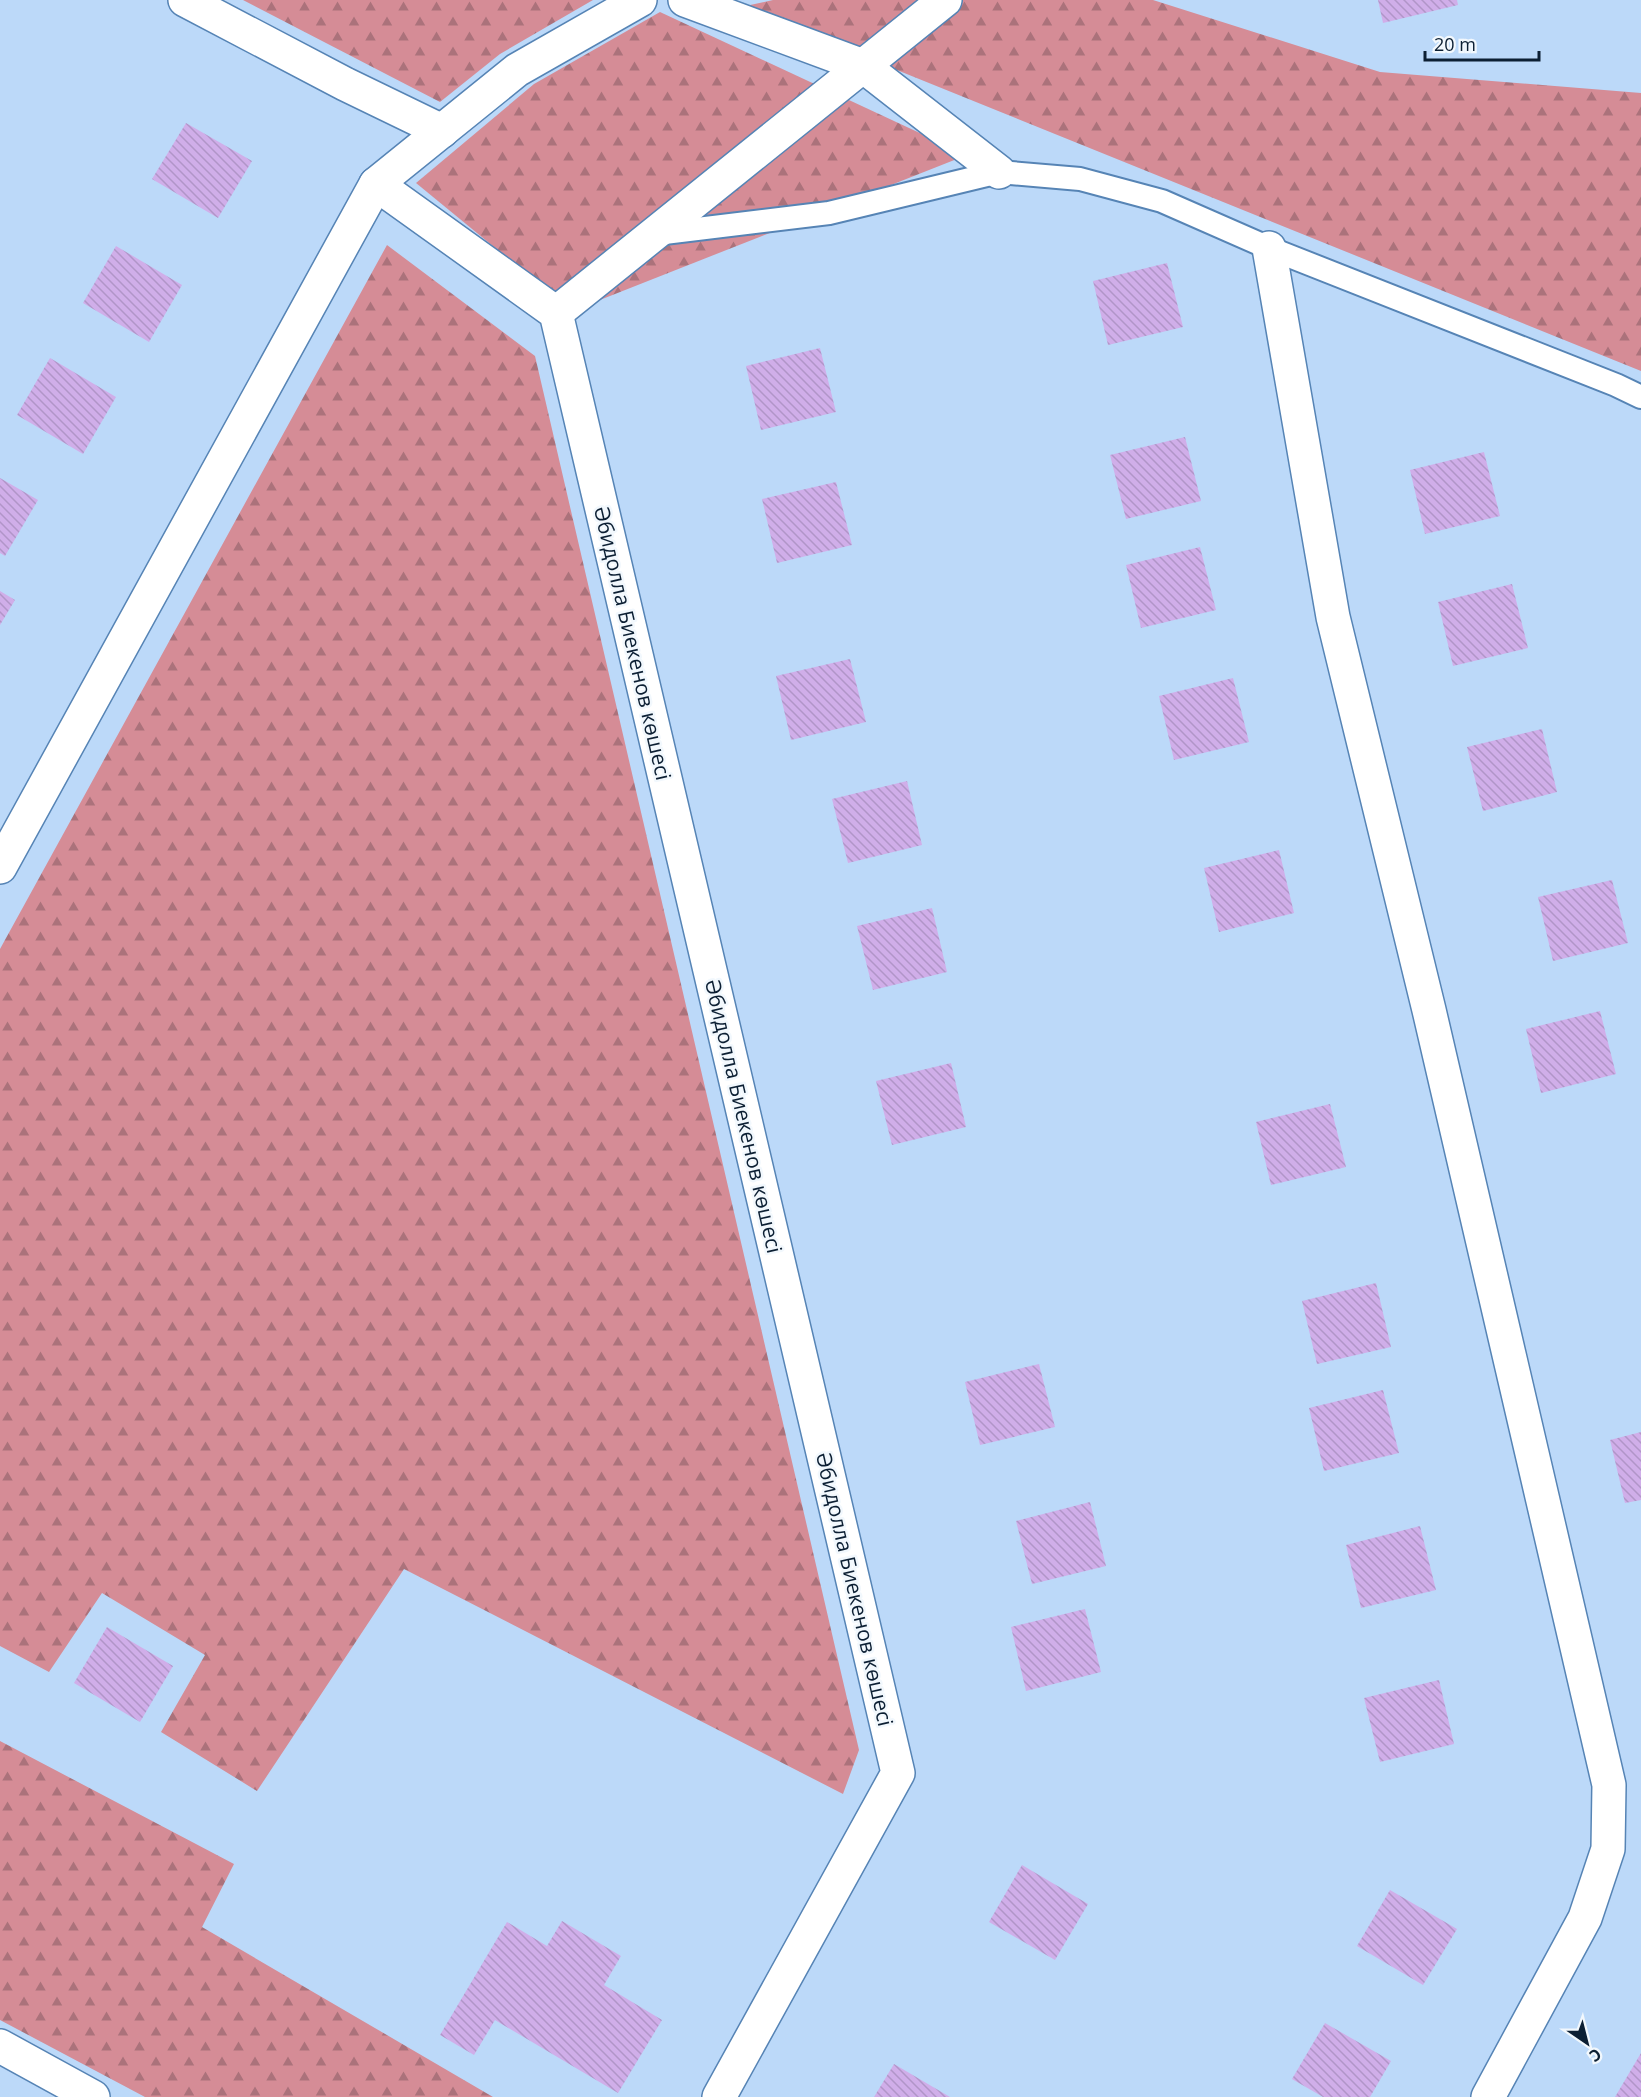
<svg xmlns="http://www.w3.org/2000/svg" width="1641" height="2097" font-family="'Open Sans',sans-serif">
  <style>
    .forest { fill: url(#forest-firs) }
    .building { fill: url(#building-back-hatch) }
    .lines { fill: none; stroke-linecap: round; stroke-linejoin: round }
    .service-casing { stroke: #5684b5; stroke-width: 26 }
    .minor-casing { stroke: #5684b5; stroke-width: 36 }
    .service { stroke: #fff; stroke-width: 22 }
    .minor { stroke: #fff; stroke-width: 33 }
    .labels { text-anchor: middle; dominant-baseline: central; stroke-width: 5; stroke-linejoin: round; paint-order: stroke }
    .street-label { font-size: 21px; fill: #0c1f33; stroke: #f2f8fd }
  </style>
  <defs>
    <pattern id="forest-firs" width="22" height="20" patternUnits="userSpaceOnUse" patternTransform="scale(1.5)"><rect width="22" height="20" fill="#d58c96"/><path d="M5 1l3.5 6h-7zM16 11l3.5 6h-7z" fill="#ab727b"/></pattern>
    <pattern id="building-back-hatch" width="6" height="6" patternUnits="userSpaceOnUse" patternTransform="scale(1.5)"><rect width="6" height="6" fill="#d0aee9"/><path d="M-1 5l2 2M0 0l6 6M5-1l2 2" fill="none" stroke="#b195c8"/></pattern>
  </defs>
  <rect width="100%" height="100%" fill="#bcd9f9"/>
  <g class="forest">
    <polygon points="243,0 593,0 500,54 440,102"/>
    <polygon points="773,0 1153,0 1380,72 1641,93 1641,371 741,7"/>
    <polygon points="660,12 967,155 572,311 416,183 534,84"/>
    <polygon points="387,245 535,356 859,1750 843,1794 404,1569 257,1791 161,1732 205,1655 102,1593 49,1672 0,1646 0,949"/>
    <polygon points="0,1741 234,1864 202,1927 493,2097 145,2097 0,2020"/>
  </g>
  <g class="building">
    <polygon points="1378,0 1457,0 1458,5 1383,23"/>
    <polygon points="186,123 252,161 218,218 152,179"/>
    <polygon points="116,246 182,285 149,342 83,303"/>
    <polygon points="1167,263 1183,327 1108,345 1093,281"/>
    <polygon points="820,348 836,412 761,430 746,366"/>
    <polygon points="50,358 116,397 83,454 17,415"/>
    <polygon points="1185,437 1201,501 1126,519 1110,455"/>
    <polygon points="1484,452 1500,516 1425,534 1410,470"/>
    <polygon points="0,478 38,500 5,556 0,553"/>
    <polygon points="836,482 852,545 777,563 762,499"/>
    <polygon points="1200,547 1216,610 1141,628 1126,565"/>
    <polygon points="1512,584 1528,648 1453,666 1438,602"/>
    <polygon points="0,591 15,600 0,625"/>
    <polygon points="850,659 866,722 791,740 776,676"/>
    <polygon points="1233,678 1249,742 1174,760 1159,696"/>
    <polygon points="1542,729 1557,792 1483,811 1467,747"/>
    <polygon points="907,781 922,845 848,863 832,799"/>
    <polygon points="1279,850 1294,913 1219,932 1204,868"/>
    <polygon points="1612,880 1628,943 1553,961 1538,897"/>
    <polygon points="932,908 947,972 873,990 857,926"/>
    <polygon points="1600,1011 1616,1074 1541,1093 1526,1029"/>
    <polygon points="951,1063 966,1127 892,1145 876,1081"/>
    <polygon points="1330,1104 1346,1167 1271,1185 1256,1122"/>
    <polygon points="1376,1283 1391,1347 1317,1364 1302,1301"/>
    <polygon points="1039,1364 1055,1427 980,1445 965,1382"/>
    <polygon points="1383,1390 1399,1453 1324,1471 1309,1408"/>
    <polygon points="1641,1432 1641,1500 1625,1503 1610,1440"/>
    <polygon points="1090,1502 1106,1566 1032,1584 1016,1521"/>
    <polygon points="1420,1526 1436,1590 1361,1608 1346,1545"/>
    <polygon points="1085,1609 1101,1672 1026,1691 1011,1627"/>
    <polygon points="107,1627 173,1666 140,1722 74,1683"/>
    <polygon points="1439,1680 1454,1744 1380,1762 1364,1698"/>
    <polygon points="1022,1865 1088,1904 1055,1960 989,1922"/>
    <polygon points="1390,1890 1457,1929 1423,1985 1357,1946"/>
    <polygon points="562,1921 621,1956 604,1985 662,2020 618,2093 495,2020 474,2055 440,2035 507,1922 547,1946"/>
    <polygon points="1325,2023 1391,2061 1370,2097 1323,2097 1292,2079"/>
    <polygon points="1641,2053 1641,2097 1615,2097"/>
    <polygon points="894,2064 950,2097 874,2097"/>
  </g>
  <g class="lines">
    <g class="service-casing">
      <polyline id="service" points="656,234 829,213 999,172 1080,179 1162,201 1269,248 1616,385 1641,397"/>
    </g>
    <g class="minor-casing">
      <g id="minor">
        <polyline points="185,0 345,84 442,131"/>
        <polyline points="685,0 863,66 999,172"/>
        <polyline points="376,184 556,313 898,1773 719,2097"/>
        <polyline points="1269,248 1333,617 1429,1010 1609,1785 1608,1849 1585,1918 1488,2097"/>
        <polyline points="556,313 945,0"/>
        <polyline points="0,867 376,184 517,70 640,0"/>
        <polyline points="0,2046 93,2097"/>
      </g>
    </g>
    <use href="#service" class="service"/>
    <use href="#minor" class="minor"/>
  </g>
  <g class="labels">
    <g class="street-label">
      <text transform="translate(633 643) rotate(77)">Әбидолла Биекенов көшесі</text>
      <text transform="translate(744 1116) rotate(77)">Әбидолла Биекенов көшесі</text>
      <text transform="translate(855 1589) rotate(77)">Әбидолла Биекенов көшесі</text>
    </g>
  </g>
  <g transform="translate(1587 2043) rotate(145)" stroke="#f2f8fd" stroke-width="4.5" paint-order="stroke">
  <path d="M0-4.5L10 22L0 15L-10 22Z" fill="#0c1f33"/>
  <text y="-9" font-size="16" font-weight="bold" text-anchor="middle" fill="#0c1f33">С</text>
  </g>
  <path d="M1425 51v9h114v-9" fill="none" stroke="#0c1f33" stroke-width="3"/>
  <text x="1434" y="51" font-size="18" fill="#0c1f33" stroke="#f2f8fd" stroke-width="4.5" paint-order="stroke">20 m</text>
</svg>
